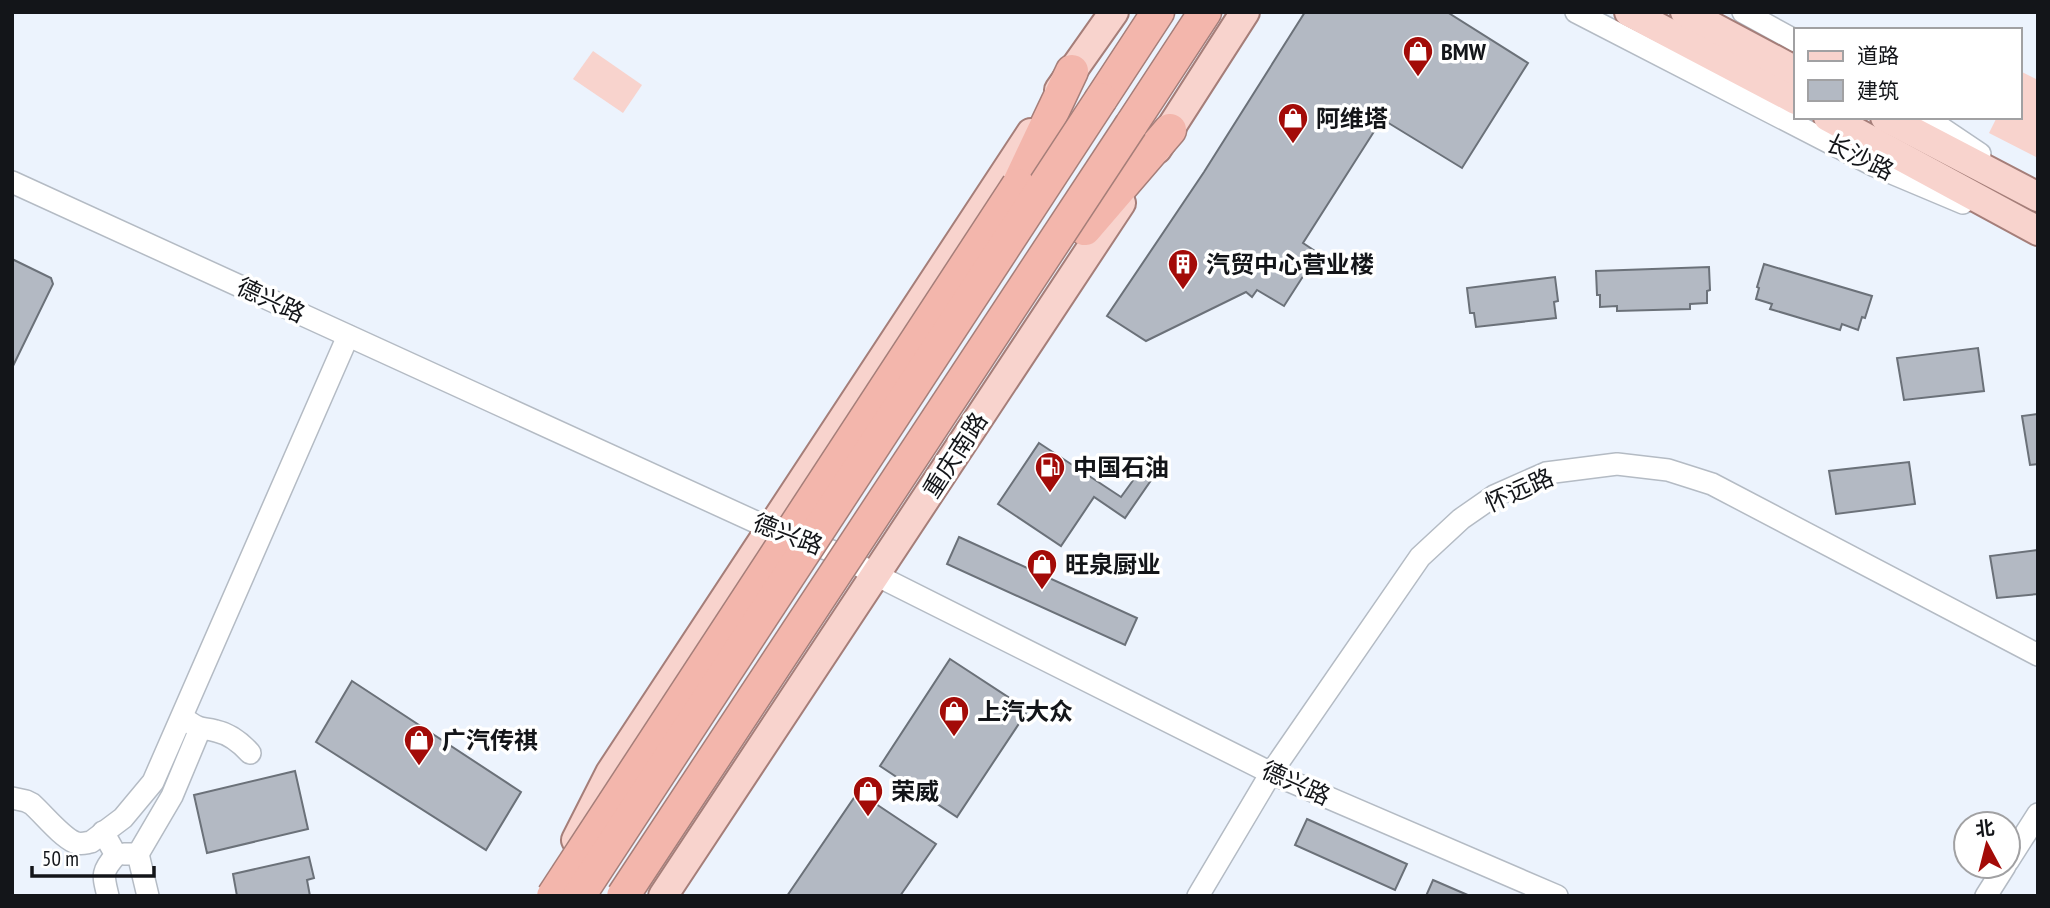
<svg xmlns="http://www.w3.org/2000/svg" width="2050" height="908" font-family="'PT Sans Narrow','Noto Sans SC',sans-serif">
  <style>
    .green { fill: #f8d3cd }
    .building { fill: #b3b9c3; stroke: #6b7179; stroke-width: 2 }
    .lines { fill: none; stroke-linecap: round; stroke-linejoin: round }
    .minor-casing { stroke: #b4bbc4; stroke-width: 24 }
    .major-casing { stroke: #a57e79; stroke-width: 32 }
    .highway-casing { stroke: #a57e79; stroke-width: 35 }
    .minor { stroke: #fff; stroke-width: 21 }
    .major { stroke: #f8d3cd; stroke-width: 28 }
    .highway { stroke: #f3b6ac; stroke-width: 32 }
    .highway-bridge-casing { stroke: #a57e79; stroke-width: 35; stroke-linecap: butt }
    .highway-bridge { stroke: #f3b6ac; stroke-width: 32 }
    .labels { text-anchor: middle; dominant-baseline: central; stroke-width: 7; stroke-linejoin: round; paint-order: stroke }
    .poi-label { font-size: 24px; font-weight: bold; fill: #131519; stroke: #fff; text-anchor: start }
    .street-label { font-size: 24px; fill: #131519; stroke: #fff }
  </style>
  <rect width="100%" height="100%" fill="#ecf3fd"/>
  <g class="green">
    <polygon points="593,51 642,85 623,113 573,79"/>
    <polygon points="2020,71 2038,80 2038,158 1989,133 1997,117 2020,117"/>
  </g>
  <g class="building">
    <polygon points="1305,12 1447,12 1528,63 1462,168 1382,119 1303,243 1318,253 1284,306 1257,290 1252,297 1246,292 1146,341 1107,316 1204,172"/>
    <polygon points="12,259 51,278 53,284 12,368"/>
    <polygon points="1764,264 1872,296 1865,318 1862,317 1858,330 1842,324 1840,330 1770,309 1772,304 1756,299 1759,288 1757,287"/>
    <polygon points="1709,267 1710,290 1707,291 1707,303 1690,304 1690,309 1617,311 1617,306 1600,307 1600,295 1597,295 1596,271"/>
    <polygon points="1555,277 1558,301 1554,302 1556,318 1476,327 1474,313 1470,313 1467,288"/>
    <polygon points="1978,348 1984,391 1904,400 1897,358"/>
    <polygon points="2038,414 2038,464 2030,465 2022,416"/>
    <polygon points="1039,443 1121,497 1142,468 1154,476 1125,518 1094,497 1061,546 998,504"/>
    <polygon points="1909,462 1915,504 1836,514 1829,471"/>
    <polygon points="959,537 1137,618 1125,645 947,564"/>
    <polygon points="2038,550 2038,594 1997,598 1990,556"/>
    <polygon points="950,659 1028,710 957,817 880,766"/>
    <polygon points="352,681 521,792 486,850 316,742"/>
    <polygon points="295,771 308,829 207,853 194,795"/>
    <polygon points="858,792 936,844 900,896 787,896"/>
    <polygon points="1307,819 1407,864 1395,890 1295,845"/>
    <polygon points="309,857 314,878 307,880 310,896 237,896 233,874"/>
    <polygon points="1433,880 1470,896 1426,896"/>
  </g>
  <g class="lines">
    <g class="minor-casing">
      <g id="minor">
        <polyline points="1576,12 1875,166 1963,203"/>
        <polyline points="1743,12 1796,41"/>
        <polyline points="1925,117 1980,154"/>
        <polyline points="12,182 769,528 837,553 876,575 1271,773 1557,896"/>
        <path d="M189,722C202,731 203,727 216,731C230,734 241,743 250,753"/>
        <path d="M12,798L26,801L32,804C44,815 61,836 74,842C80,845 85,843 91,842L123,818L153,782L348,336"/>
        <path d="M103,832L116,855C101,872 103,875 108,896"/>
        <polyline points="124,854 138,854 148,896"/>
        <polyline points="138,854 172,796 200,729"/>
        <polyline points="2008,861 2038,814"/>
        <polyline points="1198,896 1271,773 1420,557 1461,519 1494,496 1546,473 1617,464 1668,470 1712,484 2038,655"/>
        <polyline points="1986,896 2005,866"/>
      </g>
    </g>
    <g class="major-casing">
      <g id="major">
        <polyline points="1629,12 1796,100"/>
        <polyline points="1685,12 1796,71"/>
        <polyline points="1059,90 1114,12"/>
        <polyline points="1828,117 2038,231"/>
        <polyline points="1885,117 2038,197"/>
        <polyline points="1157,149 1245,12"/>
        <polyline points="576,840 610,773 1031,133"/>
        <polyline points="663,896 1121,203"/>
      </g>
    </g>
    <g class="highway-casing">
      <g id="highway">
        <polyline points="1101,99 1158,12"/>
        <polyline points="1131,125 1205,12"/>
        <polyline points="1018,185 1072,71"/>
        <polyline points="1085,229 1170,130"/>
      </g>
    </g>
    <use href="#minor" class="minor"/>
    <use href="#major" class="major"/>
    <use href="#highway" class="highway"/>
    <g class="highway-bridge-casing">
      <g id="highway-bridge">
        <polyline points="553,896 1018,185"/>
        <polyline points="579,896 1101,99"/>
        <polyline points="623,896 1131,125"/>
      </g>
    </g>
    <use href="#highway-bridge" class="highway-bridge"/>
  </g>
  <defs>
    <g id="shop-pin" transform="scale(1.575)"><path d="M0 17L-7.5 6A9.5 9.5 0 1 1 7.5 6Z" fill="#a30b08" stroke="#fff"/><path d="M-5-2.5h2.3a2.7 3.5 0 0 1 5.4 0H5L5.5 6h-11ZM-1.5-2.5h3a1.5 2.3 0 0 0-3 0Z" fill="#fff"/></g>
    <g id="building-pin" transform="scale(1.575)"><path d="M0 17L-7.5 6A9.5 9.5 0 1 1 7.5 6Z" fill="#a30b08" stroke="#fff"/><path d="M-4-6H4V6H1V3H-1V6H-4ZM-2.5-4.3h1.7v1.8h-1.7ZM.8-4.3h1.7v1.8H.8ZM-2.5-1h1.7V.8h-1.7ZM.8-1h1.7V.8H.8Z" fill="#fff"/></g>
    <g id="fuel-pin" transform="scale(1.575)"><path d="M0 17L-7.5 6A9.5 9.5 0 1 1 7.5 6Z" fill="#a30b08" stroke="#fff"/><path d="M-5.5-6h7V0h2V4h1.3V-2.5L3-4.5l.8-.8L6-3V5H2.5V1h-1V6h-7ZM-4.2-4.7v3.2H.2V-4.7Z" fill="#fff"/></g>
  </defs>
  <g fill-rule="evenodd">
    <use href="#shop-pin" x="1418" y="51"/>
    <use href="#shop-pin" x="1293" y="118"/>
    <use href="#building-pin" x="1183" y="264"/>
    <use href="#fuel-pin" x="1050" y="467"/>
    <use href="#shop-pin" x="1042" y="564"/>
    <use href="#shop-pin" x="954" y="711"/>
    <use href="#shop-pin" x="419" y="740"/>
    <use href="#shop-pin" x="868" y="791"/>
  </g>
  <g class="labels">
    <g class="poi-label">
      <text x="1441" y="51">BMW</text>
      <text x="1316" y="118">阿维塔</text>
      <text x="1206" y="264">汽贸中心营业楼</text>
      <text x="1073" y="467">中国石油</text>
      <text x="1065" y="564">旺泉厨业</text>
      <text x="977" y="711">上汽大众</text>
      <text x="442" y="740">广汽传祺</text>
      <text x="891" y="791">荣威</text>
    </g>
    <g class="street-label">
      <text transform="translate(1860 157) rotate(26)">长沙路</text>
      <text transform="translate(271 300) rotate(25)">德兴路</text>
      <text transform="translate(955 455) rotate(-57)">重庆南路</text>
      <text transform="translate(1519 490) rotate(-24)">怀远路</text>
      <text transform="translate(788 534) rotate(21)">德兴路</text>
      <text transform="translate(1296 783) rotate(24)">德兴路</text>
    </g>
  </g>
  <rect width="2050" height="908" fill="none" stroke="#131519" stroke-width="28"/>
  <rect x="1794" y="28" width="228" height="91" fill="#ffffff" stroke="#a1a1a3" stroke-width="2"/>
  <rect x="1808" y="51" width="35" height="10" fill="#f8d3cd" stroke="#a1a1a3" stroke-width="2"/>
  <text x="1857" y="63" font-size="21" fill="#131519">道路</text>
  <rect x="1808" y="80" width="35" height="21" fill="#b3b9c3" stroke="#a1a1a3" stroke-width="2"/>
  <text x="1857" y="98" font-size="21" fill="#131519">建筑</text>
  <g transform="translate(1987 845) rotate(353)"><circle r="33" fill="#ffffff" stroke="#a1a1a3" stroke-width="2"/>
  <path d="M0-5L12 26L0 18L-12 26Z" fill="#a30b08"/>
  <text y="-10" font-size="19" font-weight="bold" text-anchor="middle" fill="#131519">北</text>
  </g>
  <path d="M32 866v10h122v-10" fill="none" stroke="#131519" stroke-width="3.5"/>
  <text x="42" y="866" font-size="21" fill="#131519" stroke="#ffffff" stroke-width="5" paint-order="stroke">50 m</text>
</svg>
